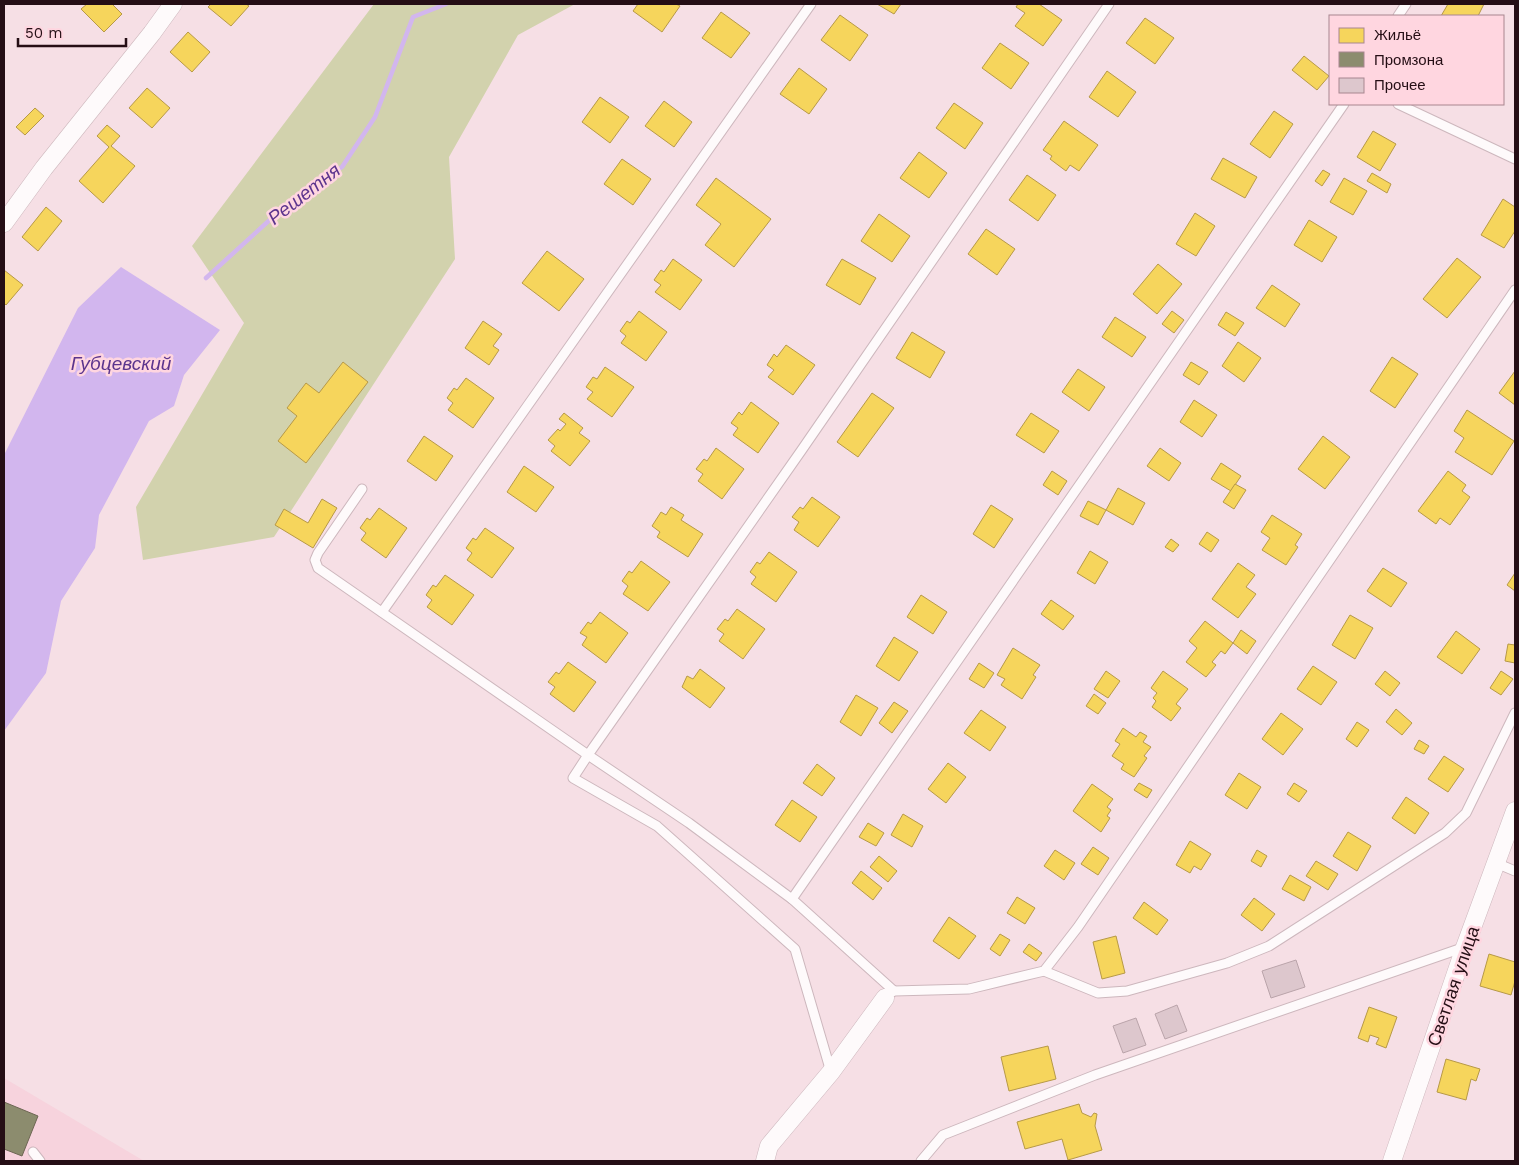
<svg xmlns="http://www.w3.org/2000/svg" width="1519" height="1165" font-family="'Work Sans',sans-serif">
  <style>
    .built { fill: #f7d3dd }
    .green { fill: #d2d2ad }
    .water { fill: #d2b6ee }
    .homes { fill: #f6d55c; stroke: #b79947 }
    .industry { fill: #8c8c6e; stroke: #6d6653 }
    .lines { fill: none; stroke-linecap: round; stroke-linejoin: round }
    .stream { stroke: #d2b6ee; stroke-width: 4.5 }
    .building { fill: #ddc7cd; stroke: #baa4aa }
    .service-casing { stroke: #cdb7bd; stroke-width: 11 }
    .minor-casing { stroke: #cdb7bd; stroke-width: 19 }
    .service { stroke: #fefafb; stroke-width: 9 }
    .minor { stroke: #fefafb; stroke-width: 18 }
    .labels { text-anchor: middle; dominant-baseline: central; stroke-width: 5; stroke-linejoin: round; paint-order: stroke }
    .street-label { font-size: 18px; fill: #250e15; stroke: #ffd6e0 }
    .water-label { font-size: 19px; font-style: italic; fill: #5c348d; stroke: #ffd6e0 }
  </style>
  <rect width="100%" height="100%" fill="#f6dfe5"/>
  <polygon class="built" points="4,1078 144,1161 4,1161"/>
  <polygon class="green" points="374,4 575,4 518,35 449,157 455,259 274,537 143,560 136,507 244,323 192,246"/>
  <polygon class="water" points="121,267 220,330 184,375 174,406 149,421 99,515 95,548 61,601 46,673 4,731 4,455 78,308"/>
  <g class="homes">
    <polygon points="87,4 112,4 122,14 104,32 81,9"/>
    <polygon points="211,4 246,4 249,6 231,26 208,7"/>
    <polygon points="638,4 676,4 680,6 662,32 633,11"/>
    <polygon points="877,4 901,4 894,14"/>
    <polygon points="1018,4 1039,4 1062,20 1043,46 1015,26 1025,13 1016,7"/>
    <polygon points="1448,4 1484,4 1478,16 1441,16"/>
    <polygon points="721,12 750,33 731,58 702,38"/>
    <polygon points="840,15 868,35 850,61 821,40"/>
    <polygon points="1145,18 1174,38 1155,64 1126,43"/>
    <polygon points="188,32 210,52 192,72 170,52"/>
    <polygon points="1000,43 1029,63 1011,89 982,68"/>
    <polygon points="1304,56 1329,76 1317,90 1292,70"/>
    <polygon points="799,68 827,89 809,114 780,94"/>
    <polygon points="1107,71 1136,92 1118,117 1089,97"/>
    <polygon points="147,88 170,108 152,128 129,108"/>
    <polygon points="600,97 629,117 610,143 582,122"/>
    <polygon points="664,101 692,122 674,147 645,126"/>
    <polygon points="954,103 983,123 965,149 936,128"/>
    <polygon points="35,108 44,116 25,135 16,127"/>
    <polygon points="1274,111 1293,124 1270,158 1250,144"/>
    <polygon points="1064,121 1098,145 1079,171 1070,165 1066,171 1050,159 1052,156 1043,150"/>
    <polygon points="107,125 120,136 111,146 135,166 103,203 79,181 109,147 97,136"/>
    <polygon points="1373,131 1396,144 1380,171 1357,157"/>
    <polygon points="919,152 947,173 929,198 900,178"/>
    <polygon points="1223,158 1257,177 1245,198 1211,179"/>
    <polygon points="622,159 651,179 633,205 604,184"/>
    <polygon points="1323,170 1330,174 1322,186 1315,181"/>
    <polygon points="1372,173 1391,184 1387,193 1367,181"/>
    <polygon points="1027,175 1056,195 1038,221 1009,200"/>
    <polygon points="716,178 771,219 734,267 705,245 721,224 696,205"/>
    <polygon points="1344,178 1367,191 1353,215 1330,202"/>
    <polygon points="1503,199 1515,207 1515,231 1504,248 1481,235"/>
    <polygon points="46,207 62,221 38,251 22,237"/>
    <polygon points="1195,213 1215,226 1196,256 1176,244"/>
    <polygon points="879,214 910,236 892,262 861,241"/>
    <polygon points="1309,220 1337,237 1322,262 1294,245"/>
    <polygon points="986,229 1015,249 997,275 968,254"/>
    <polygon points="547,251 584,279 559,311 522,283"/>
    <polygon points="1457,258 1481,277 1447,318 1423,299"/>
    <polygon points="673,259 702,280 680,310 655,292 661,285 654,280 661,270 664,272"/>
    <polygon points="842,259 876,278 860,305 826,285"/>
    <polygon points="1158,264 1182,284 1157,314 1133,294"/>
    <polygon points="4,270 23,285 6,305 4,303"/>
    <polygon points="1272,285 1300,304 1285,327 1256,308"/>
    <polygon points="639,311 667,332 646,361 621,343 626,336 620,331 627,321 630,323"/>
    <polygon points="1172,311 1184,320 1174,333 1162,324"/>
    <polygon points="1226,312 1244,323 1235,336 1218,325"/>
    <polygon points="1115,317 1146,337 1132,357 1102,337"/>
    <polygon points="483,321 502,334 493,346 499,350 489,365 465,348"/>
    <polygon points="912,332 945,352 930,378 896,358"/>
    <polygon points="1238,342 1261,358 1244,382 1222,366"/>
    <polygon points="786,345 815,365 793,395 768,377 774,370 767,365 774,354 777,357"/>
    <polygon points="1392,357 1418,374 1395,408 1370,391"/>
    <polygon points="343,362 368,382 306,463 278,441 297,416 287,408 306,383 319,393"/>
    <polygon points="1191,362 1208,372 1199,385 1183,375"/>
    <polygon points="605,367 634,387 612,417 587,399 593,392 586,387 593,377 597,379"/>
    <polygon points="1078,369 1105,387 1089,411 1062,392"/>
    <polygon points="1515,371 1515,405 1499,393"/>
    <polygon points="466,378 494,398 473,428 448,410 453,403 447,398 454,388 457,390"/>
    <polygon points="872,393 894,408 858,457 837,442"/>
    <polygon points="1194,400 1217,415 1202,437 1180,422"/>
    <polygon points="751,402 779,423 758,453 733,435 738,428 731,423 739,412 742,415"/>
    <polygon points="1467,410 1514,441 1492,475 1455,452 1464,438 1454,431"/>
    <polygon points="564,413 583,428 579,433 590,441 570,466 551,451 555,446 548,440 558,429 560,431 566,424 559,419"/>
    <polygon points="1031,413 1059,431 1044,453 1016,435"/>
    <polygon points="424,436 453,456 436,481 407,461"/>
    <polygon points="1323,436 1350,457 1325,489 1298,469"/>
    <polygon points="716,448 744,469 722,499 698,481 703,474 696,469 704,459 707,461"/>
    <polygon points="1160,448 1181,463 1169,481 1147,466"/>
    <polygon points="1221,463 1241,476 1231,491 1211,479"/>
    <polygon points="524,466 554,487 536,512 507,492"/>
    <polygon points="1052,471 1067,481 1058,495 1043,485"/>
    <polygon points="1448,471 1466,485 1462,491 1470,497 1450,525 1440,518 1436,524 1418,511"/>
    <polygon points="1235,484 1246,490 1234,509 1223,502"/>
    <polygon points="1118,488 1145,503 1133,525 1106,510"/>
    <polygon points="812,497 840,517 818,547 794,530 799,522 792,517 800,507 803,509"/>
    <polygon points="322,499 337,508 313,548 275,525 284,509 308,523"/>
    <polygon points="1088,501 1106,510 1098,525 1080,516"/>
    <polygon points="991,505 1013,519 994,548 973,534"/>
    <polygon points="671,507 684,515 681,520 703,534 688,557 657,537 660,532 652,526 661,512 666,515"/>
    <polygon points="379,508 407,528 386,558 361,540 366,533 360,528 367,518 370,520"/>
    <polygon points="1272,515 1302,534 1295,545 1298,547 1286,565 1262,550 1270,538 1261,532"/>
    <polygon points="485,528 514,548 492,578 467,560 472,553 466,548 473,538 476,540"/>
    <polygon points="1207,532 1219,540 1211,552 1199,544"/>
    <polygon points="1171,539 1179,545 1173,552 1165,547"/>
    <polygon points="1090,551 1108,562 1095,584 1077,573"/>
    <polygon points="769,552 797,572 776,602 751,584 756,577 750,572 757,562 760,564"/>
    <polygon points="641,561 670,582 648,611 623,594 628,586 622,581 629,571 632,573"/>
    <polygon points="1238,563 1255,575 1246,587 1256,594 1238,618 1212,599"/>
    <polygon points="1383,568 1407,583 1391,607 1367,591"/>
    <polygon points="1515,573 1515,591 1507,585"/>
    <polygon points="445,575 474,595 452,625 427,607 432,600 426,595 433,585 436,587"/>
    <polygon points="921,595 947,612 933,634 907,617"/>
    <polygon points="1051,600 1074,616 1063,630 1041,614"/>
    <polygon points="737,609 765,629 743,659 719,641 724,634 717,629 725,619 728,621"/>
    <polygon points="600,612 628,633 606,663 582,645 587,637 580,633 588,622 591,624"/>
    <polygon points="1350,615 1373,628 1355,659 1332,645"/>
    <polygon points="1205,621 1233,643 1225,654 1221,651 1212,662 1216,665 1206,677 1186,662 1197,648 1189,641"/>
    <polygon points="1241,630 1256,641 1247,654 1233,643"/>
    <polygon points="1456,631 1480,649 1462,674 1437,657"/>
    <polygon points="894,637 918,652 899,681 876,666"/>
    <polygon points="1508,644 1515,645 1515,663 1505,661"/>
    <polygon points="1013,648 1040,665 1033,675 1036,677 1022,699 1001,685 1005,679 997,675"/>
    <polygon points="568,662 596,682 574,712 550,694 555,687 548,682 556,672 559,674"/>
    <polygon points="979,663 994,673 984,688 969,679"/>
    <polygon points="1313,666 1337,682 1321,705 1297,689"/>
    <polygon points="700,669 725,688 710,708 682,687 687,676 693,679"/>
    <polygon points="1106,671 1120,681 1108,698 1094,689"/>
    <polygon points="1163,671 1188,689 1176,704 1181,708 1171,721 1152,707 1156,701 1153,698 1157,693 1151,688"/>
    <polygon points="1385,671 1400,683 1390,696 1375,684"/>
    <polygon points="1501,671 1513,679 1501,695 1490,688"/>
    <polygon points="1094,694 1106,703 1098,714 1086,706"/>
    <polygon points="856,695 878,708 861,736 840,722"/>
    <polygon points="894,702 908,711 892,733 879,723"/>
    <polygon points="1396,709 1412,723 1402,735 1386,722"/>
    <polygon points="981,710 1006,727 990,751 964,733"/>
    <polygon points="1281,713 1303,729 1283,755 1262,739"/>
    <polygon points="1357,722 1369,730 1357,747 1346,739"/>
    <polygon points="1123,728 1136,737 1140,732 1147,736 1143,742 1151,747 1144,756 1147,758 1134,777 1121,769 1124,764 1112,756 1120,744 1115,741"/>
    <polygon points="1419,740 1429,746 1424,754 1414,749"/>
    <polygon points="1444,756 1464,769 1448,792 1428,779"/>
    <polygon points="948,763 966,777 946,803 928,789"/>
    <polygon points="817,764 835,778 822,796 803,783"/>
    <polygon points="1239,773 1261,787 1247,809 1225,795"/>
    <polygon points="1139,783 1152,790 1147,798 1134,790"/>
    <polygon points="1294,783 1307,791 1299,802 1287,794"/>
    <polygon points="1092,784 1113,799 1107,807 1111,810 1107,816 1110,818 1101,832 1073,811"/>
    <polygon points="1406,797 1429,813 1415,834 1392,818"/>
    <polygon points="792,800 817,817 800,842 775,825"/>
    <polygon points="903,814 923,826 912,847 891,835"/>
    <polygon points="868,823 884,833 876,846 859,837"/>
    <polygon points="1348,832 1371,846 1357,871 1333,856"/>
    <polygon points="1190,841 1211,854 1201,870 1194,866 1190,873 1176,865"/>
    <polygon points="1093,847 1109,858 1098,875 1081,864"/>
    <polygon points="1055,850 1075,863 1064,880 1044,866"/>
    <polygon points="1257,850 1267,856 1261,867 1251,861"/>
    <polygon points="879,856 897,871 888,882 870,867"/>
    <polygon points="1316,861 1338,874 1328,890 1306,876"/>
    <polygon points="861,871 882,888 873,900 852,883"/>
    <polygon points="1290,875 1311,887 1304,901 1282,889"/>
    <polygon points="1017,897 1035,908 1025,924 1007,913"/>
    <polygon points="1254,898 1275,914 1262,931 1241,915"/>
    <polygon points="1144,902 1168,920 1157,935 1133,918"/>
    <polygon points="949,917 976,936 959,959 933,941"/>
    <polygon points="1000,934 1010,940 1000,956 990,949"/>
    <polygon points="1116,936 1125,973 1102,979 1093,942"/>
    <polygon points="1029,944 1042,953 1036,961 1023,952"/>
    <polygon points="1489,954 1515,962 1515,981 1511,995 1480,986"/>
    <polygon points="1369,1007 1397,1017 1386,1048 1376,1044 1379,1038 1370,1035 1368,1042 1358,1038"/>
    <polygon points="1048,1046 1056,1079 1009,1091 1001,1057"/>
    <polygon points="1446,1059 1480,1069 1476,1081 1471,1079 1466,1100 1437,1092"/>
    <polygon points="1079,1104 1082,1113 1091,1117 1094,1113 1097,1114 1095,1126 1102,1150 1068,1160 1062,1139 1025,1149 1017,1122"/>
  </g>
  <polygon class="industry" points="4,1102 38,1116 22,1156 4,1149"/>
  <g class="lines">
    <polyline class="stream" points="206,278 285,206 342,167 375,117 413,17 446,4"/>
  </g>
  <g class="building">
    <polygon points="1296,960 1305,987 1271,998 1262,971"/>
    <polygon points="1177,1005 1187,1031 1165,1039 1155,1014"/>
    <polygon points="1136,1018 1146,1045 1123,1053 1113,1026"/>
  </g>
  <g class="lines">
    <g class="service-casing">
      <g id="service">
        <polyline points="1398,16 1406,4"/>
        <polyline points="1398,104 1515,159"/>
        <polyline points="362,489 318,553 315,560 318,568 588,755 573,778 657,826 795,949 831,1072"/>
        <polyline points="382,612 811,4"/>
        <polyline points="1496,863 1515,871"/>
        <polyline points="792,899 689,823 588,755 801,451 1109,4"/>
        <polyline points="1044,971 1098,993 1127,991 1227,963 1269,946 1445,833 1466,813 1515,713"/>
        <polyline points="894,991 792,899 1344,104"/>
        <polyline points="889,994 894,991 969,989 1044,971 1078,927 1515,290"/>
        <polyline points="33,1152 40,1161"/>
        <polyline points="921,1161 943,1135 1095,1075 1465,947"/>
      </g>
    </g>
    <g class="minor-casing">
      <g id="minor">
        <polyline points="4,223 44,168 152,33 173,4"/>
        <polyline points="765,1161 769,1146 831,1072 885,998"/>
        <polyline points="1392,1161 1465,947 1515,811"/>
      </g>
    </g>
    <use href="#service" class="service"/>
    <use href="#minor" class="minor"/>
  </g>
  <g class="labels">
    <g class="street-label">
      <text transform="translate(1453 986) rotate(-71)">Светлая улица</text>
    </g>
    <g class="water-label">
      <text transform="translate(304 194) rotate(-38)">Решетня</text>
      <text x="121" y="363">Губцевский</text>
    </g>
  </g>
  <rect width="1519" height="1165" fill="none" stroke="#250e15" stroke-width="10"/>
  <rect x="1329" y="15" width="175" height="90" fill="#ffd6e0" stroke="#a8868f"/>
  <rect x="1339" y="28" width="25" height="15" fill="#f6d55c" stroke="#a8868f"/>
  <text x="1374" y="40" font-size="15" fill="#250e15">Жильё</text>
  <rect x="1339" y="52" width="25" height="15" fill="#8c8c6e" stroke="#a8868f"/>
  <text x="1374" y="65" font-size="15" fill="#250e15">Промзона</text>
  <rect x="1339" y="78" width="25" height="15" fill="#ddc7cd" stroke="#a8868f"/>
  <text x="1374" y="90" font-size="15" fill="#250e15">Прочее</text>
  <path d="M18 38v8h108v-8" fill="none" stroke="#250e15" stroke-width="2.5"/>
  <text x="25" y="38" font-size="15" fill="#250e15" stroke="#ffd6e0" stroke-width="4" paint-order="stroke">50 m</text>
</svg>
